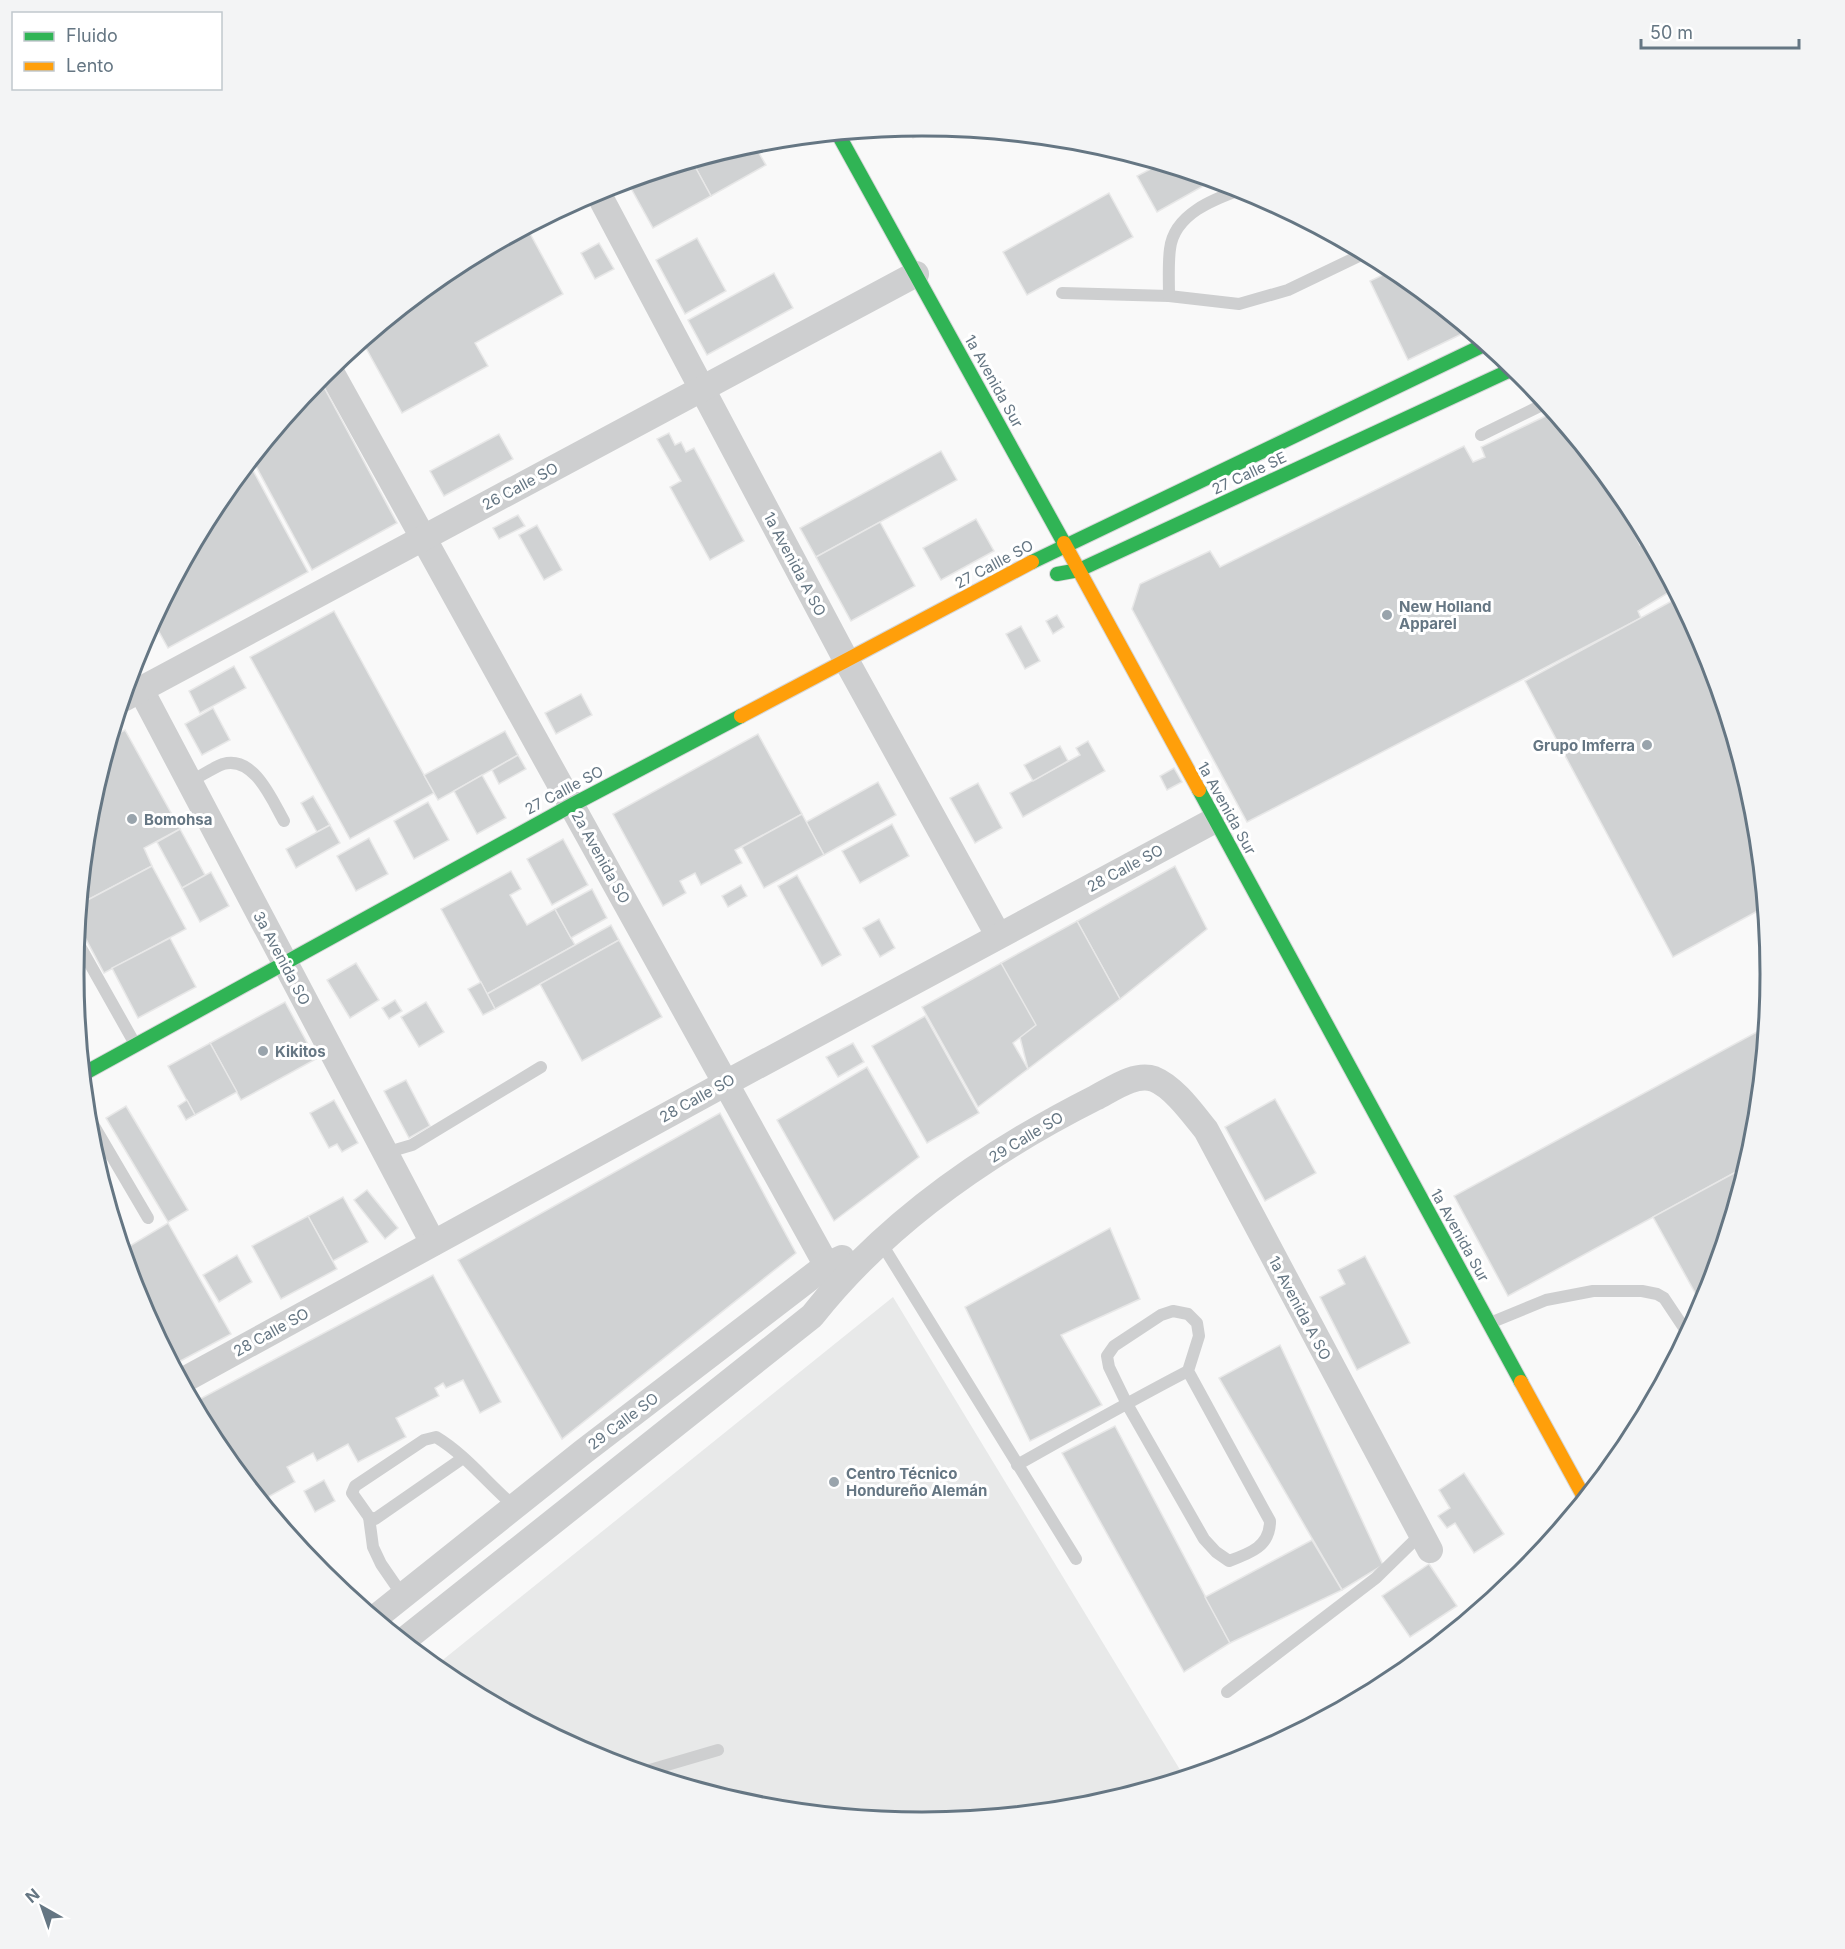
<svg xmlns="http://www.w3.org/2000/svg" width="1845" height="1949" font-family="Inter,sans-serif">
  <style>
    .built { fill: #e8e9e9 }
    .building { fill: #d0d2d3; stroke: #e8e8e8; stroke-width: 1.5 }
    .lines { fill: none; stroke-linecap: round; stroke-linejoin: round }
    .fast-casing { stroke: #d5d6d7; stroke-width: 16 }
    .slow-casing { stroke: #d5d6d7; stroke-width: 16 }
    .lane { stroke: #cecfd0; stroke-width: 12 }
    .street { stroke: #cecfd0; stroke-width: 26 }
    .fast { stroke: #30b455; stroke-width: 14 }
    .slow { stroke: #ff9f0a; stroke-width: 14 }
    .poi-dot { fill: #99a4ac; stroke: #fff; stroke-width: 2 }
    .labels { text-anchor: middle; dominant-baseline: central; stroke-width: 6; stroke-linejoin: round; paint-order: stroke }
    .street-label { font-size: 15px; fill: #657683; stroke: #fff }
    .poi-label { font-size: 15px; font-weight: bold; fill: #657683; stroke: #fff; text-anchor: start }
    .rim { fill: none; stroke: #657683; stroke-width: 3 }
  </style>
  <rect width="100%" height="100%" fill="#f9f9f9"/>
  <polygon class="built" points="893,1297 1185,1778 1088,1807 922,1823 757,1807 597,1759 451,1680 434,1667"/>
  <g class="building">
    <polygon points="923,126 934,127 913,138 907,127"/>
    <polygon points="753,143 766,165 711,196 692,161"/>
    <polygon points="692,161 711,196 653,228 627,181"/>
    <polygon points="1160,164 1214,180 1157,212 1137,176"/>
    <polygon points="1109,193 1133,237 1027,295 1003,252"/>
    <polygon points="527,228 563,294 475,343 488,366 402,413 362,341 451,268"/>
    <polygon points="697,238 726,291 685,314 656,260"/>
    <polygon points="599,243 614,269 595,279 581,253"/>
    <polygon points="1395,269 1470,330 1408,360 1370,281"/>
    <polygon points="774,273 793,308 707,355 688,320"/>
    <polygon points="319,378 397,523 312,570 252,459"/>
    <polygon points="1554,412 1600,468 1640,545 1648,540 1673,590 1638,611 1641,618 1247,822 1132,609 1140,584 1210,551 1220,567 1464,446 1473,462 1485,457 1481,447"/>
    <polygon points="669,433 675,445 681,442 686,452 694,448 744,541 710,560 670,487 681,481 657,439"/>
    <polygon points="499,434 513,459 444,496 430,471"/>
    <polygon points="941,451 957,480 816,557 800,528"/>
    <polygon points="249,463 308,572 168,648 153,621 217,503"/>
    <polygon points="518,515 525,526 499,539 493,528"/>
    <polygon points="976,519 994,551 941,580 923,548"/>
    <polygon points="880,522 915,586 851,621 816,557"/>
    <polygon points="537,525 562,570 544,580 519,535"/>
    <polygon points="1679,597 1707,650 1755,809 1765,907 1673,957 1525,681"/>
    <polygon points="334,611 434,793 350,839 250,657"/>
    <polygon points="1057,615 1064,627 1053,634 1046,621"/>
    <polygon points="1021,626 1040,661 1025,669 1006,634"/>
    <polygon points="234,666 246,688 200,713 189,691"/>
    <polygon points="581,694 592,715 556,734 545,713"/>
    <polygon points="213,708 230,740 202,755 185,724"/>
    <polygon points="125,730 180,829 144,848 152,866 80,904 90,809 111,737"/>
    <polygon points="505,731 518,755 438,800 424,775"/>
    <polygon points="758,734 802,814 735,850 742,863 701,885 695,873 680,881 686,893 663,906 613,814"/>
    <polygon points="1088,741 1105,771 1023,817 1010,793 1080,755 1076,748"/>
    <polygon points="1060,746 1068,761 1033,781 1024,765"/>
    <polygon points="518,755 526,769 499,784 492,770"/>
    <polygon points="1174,768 1182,782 1167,790 1160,776"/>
    <polygon points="482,775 506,818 477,834 454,791"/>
    <polygon points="878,782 896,815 824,855 806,822"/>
    <polygon points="978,783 1002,828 975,843 950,798"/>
    <polygon points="313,796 330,825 317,832 301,803"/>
    <polygon points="428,802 449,840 414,859 394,821"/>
    <polygon points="802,814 824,855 764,888 742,847"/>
    <polygon points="892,824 909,856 860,883 842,851"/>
    <polygon points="330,825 340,843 296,868 286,849"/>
    <polygon points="180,829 205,875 182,888 157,842"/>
    <polygon points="369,838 388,874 356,891 337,856"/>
    <polygon points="563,839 588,885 552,905 527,859"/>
    <polygon points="152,866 186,929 104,973 78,924 80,904"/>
    <polygon points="1175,866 1207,929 1120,999 1077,921"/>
    <polygon points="511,871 521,889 510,895 527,925 555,909 575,945 487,994 441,909"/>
    <polygon points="211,872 229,906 200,922 182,888"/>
    <polygon points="797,875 841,955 822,966 778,886"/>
    <polygon points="741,885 747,896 728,907 722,896"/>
    <polygon points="592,889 607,918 571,938 555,909"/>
    <polygon points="879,919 895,948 880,957 863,928"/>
    <polygon points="1077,921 1120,999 1028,1069 1001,963"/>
    <polygon points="611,925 619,940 495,1009 487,994"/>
    <polygon points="170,938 196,987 138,1018 112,968"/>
    <polygon points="619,940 662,1017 582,1061 540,984"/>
    <polygon points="356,963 379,1000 350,1018 327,980"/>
    <polygon points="1001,963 1036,1025 1013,1043 1028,1069 978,1107 922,1007"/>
    <polygon points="481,982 495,1009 483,1015 468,989"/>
    <polygon points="395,1000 402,1011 389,1019 382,1008"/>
    <polygon points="285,1002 316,1059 241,1100 210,1043"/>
    <polygon points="426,1002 444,1032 419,1047 401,1017"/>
    <polygon points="925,1016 979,1113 927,1143 872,1046"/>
    <polygon points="1766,1027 1755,1140 1747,1166 1508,1296 1454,1196"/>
    <polygon points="210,1043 237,1092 195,1115 168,1066"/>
    <polygon points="853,1043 864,1062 838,1077 826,1057"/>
    <polygon points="867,1067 919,1157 834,1221 777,1120"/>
    <polygon points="406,1080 430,1126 409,1138 384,1091"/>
    <polygon points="1275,1099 1316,1173 1265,1201 1225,1127"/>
    <polygon points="187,1100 195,1115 186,1120 178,1106"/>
    <polygon points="334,1100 358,1143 342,1152 337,1144 329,1148 310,1113"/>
    <polygon points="126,1106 188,1210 168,1222 106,1118"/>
    <polygon points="720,1113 796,1253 562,1439 458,1260"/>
    <polygon points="1747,1166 1707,1300 1703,1307 1653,1217"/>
    <polygon points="367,1190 398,1228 385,1239 354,1200"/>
    <polygon points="343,1197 368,1242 333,1261 308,1216"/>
    <polygon points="308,1216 337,1269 281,1299 252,1246"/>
    <polygon points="168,1223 231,1334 173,1365 138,1299 123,1250"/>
    <polygon points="1110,1228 1140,1299 1061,1335 1102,1405 1030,1441 965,1307"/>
    <polygon points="237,1255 252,1282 219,1302 203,1275"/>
    <polygon points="1365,1256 1410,1343 1357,1370 1320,1297 1345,1284 1338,1270"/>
    <polygon points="433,1275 501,1402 480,1413 463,1380 446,1388 443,1383 435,1388 439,1396 396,1418 406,1437 358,1462 348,1444 317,1461 313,1453 287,1467 295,1482 261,1501 235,1468 198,1400"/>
    <polygon points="1280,1345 1383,1565 1342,1590 1219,1378"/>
    <polygon points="1115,1426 1230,1643 1184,1672 1062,1453"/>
    <polygon points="1464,1473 1504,1534 1474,1553 1455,1523 1447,1528 1438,1516 1450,1508 1439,1490"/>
    <polygon points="324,1480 335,1501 315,1512 304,1491"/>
    <polygon points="1312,1540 1342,1590 1230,1643 1205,1597"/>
    <polygon points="1429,1564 1457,1606 1410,1637 1382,1596"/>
  </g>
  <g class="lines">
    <g class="fast-casing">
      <g id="fast">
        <polyline points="838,134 1064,543"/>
        <polyline points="1032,562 1486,344"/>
        <polyline points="1057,574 1079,570 1515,368"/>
        <polyline points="1199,790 1521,1382"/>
        <polyline points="83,1074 572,805 741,716"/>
      </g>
    </g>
    <g class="slow-casing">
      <g id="slow">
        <polyline points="1064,543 1199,790"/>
        <polyline points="741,716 1032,562"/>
        <polyline points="1521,1382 1585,1499"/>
      </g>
    </g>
    <g class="lane">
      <polyline points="1062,293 1169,296 1239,304 1288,290 1365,253"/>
      <path d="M1169,296C1169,281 1168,264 1170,249C1174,214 1214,199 1242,189"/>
      <polyline points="1481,435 1546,403"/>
      <polyline points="1634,515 1634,514"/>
      <polyline points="131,672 141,690"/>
      <path d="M189,782C200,777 212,768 223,764C254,755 272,800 284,821"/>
      <polyline points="77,941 135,1044"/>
      <polyline points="87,1114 148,1218"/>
      <polyline points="385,1153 412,1145 541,1067"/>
      <polyline points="880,1241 1076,1559"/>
      <polyline points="1490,1323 1546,1300 1593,1291 1642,1291 1657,1294 1664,1298 1688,1334"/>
      <path d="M463,1458L375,1519L369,1517L352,1493L355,1486L424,1440L436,1437C466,1455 488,1484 514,1506"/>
      <path d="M1017,1465C1074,1433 1130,1401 1188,1371L1199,1336L1197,1323L1188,1314L1173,1311L1161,1315L1114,1346L1107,1356L1109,1367L1127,1404L1204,1539L1216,1552L1229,1561C1251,1553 1270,1546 1270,1521L1188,1371"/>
      <polyline points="369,1517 373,1547 381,1564 403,1596"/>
      <polyline points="1227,1692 1376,1578 1421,1534"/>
      <polyline points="643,1772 718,1750"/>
    </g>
    <g class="street">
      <polyline points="597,191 846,660 998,935"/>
      <polyline points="329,368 837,1284"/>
      <polyline points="141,690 433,1243"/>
      <polyline points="123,699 916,274"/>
      <polyline points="182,1381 726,1083 1215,820"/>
      <polyline points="375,1618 583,1452 827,1265 842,1258"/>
      <path d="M403,1641L812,1316C887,1221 988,1152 1095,1098C1111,1090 1135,1072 1154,1079C1174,1087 1193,1114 1206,1130L1430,1550"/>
    </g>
    <use href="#fast" class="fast"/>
    <use href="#slow" class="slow"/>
  </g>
  <g class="poi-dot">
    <circle cx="1387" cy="615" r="6"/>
    <circle cx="1647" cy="745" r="6"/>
    <circle cx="132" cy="819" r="6"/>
    <circle cx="263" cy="1051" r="6"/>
    <circle cx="834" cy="1482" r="6"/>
  </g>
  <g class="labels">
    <g class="street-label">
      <text transform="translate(994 381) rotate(61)">1a Avenida Sur</text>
      <text transform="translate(1249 473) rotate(-25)">27 Calle SE</text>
      <text transform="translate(520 486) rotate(-28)">26 Calle SO</text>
      <text transform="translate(795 564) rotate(62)">1a Avenida A SO</text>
      <text transform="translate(994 564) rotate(-28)">27 Callle SO</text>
      <text transform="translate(564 790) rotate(-28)">27 Callle SO</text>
      <text transform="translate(1227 808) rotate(61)">1a Avenida Sur</text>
      <text transform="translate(601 857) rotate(61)">2a Avenida SO</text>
      <text transform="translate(1125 868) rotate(-28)">28 Calle SO</text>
      <text transform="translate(282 958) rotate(62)">3a Avenida SO</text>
      <text transform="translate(697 1098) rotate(-29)">28 Calle SO</text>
      <text transform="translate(1026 1137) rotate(-31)">29 Calle SO</text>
      <text transform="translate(1460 1235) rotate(61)">1a Avenida Sur</text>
      <text transform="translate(1300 1308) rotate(62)">1a Avenida A SO</text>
      <text transform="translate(271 1332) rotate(-29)">28 Calle SO</text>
      <text transform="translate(623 1421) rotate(-37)">29 Calle SO</text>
    </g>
    <g class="poi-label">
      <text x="1399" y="606">New Holland<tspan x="1399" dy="17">Apparel</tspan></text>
      <text x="1635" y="745" text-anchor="end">Grupo Imferra</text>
      <text x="144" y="819">Bomohsa</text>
      <text x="275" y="1051">Kikitos</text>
      <text x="846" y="1473">Centro Técnico<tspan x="846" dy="17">Hondureño Alemán</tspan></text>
    </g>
  </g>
  <path d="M0 0H1845V1949H0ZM84 974a838 838 0 1 1 1676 0a838 838 0 1 1-1676 0Z" fill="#f3f4f5" fill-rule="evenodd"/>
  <path class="rim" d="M84 974a838 838 0 1 1 1676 0a838 838 0 1 1-1676 0Z"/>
  <rect x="12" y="12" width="210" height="78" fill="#ffffff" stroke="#c1c8cd" stroke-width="1.5"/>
  <rect x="24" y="32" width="30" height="9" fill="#30b455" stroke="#c1c8cd" stroke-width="1.5"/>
  <text x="66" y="42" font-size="18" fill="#657683">Fluido</text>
  <rect x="24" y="62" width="30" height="9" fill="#ff9f0a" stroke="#c1c8cd" stroke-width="1.5"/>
  <text x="66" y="72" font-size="18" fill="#657683">Lento</text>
  <g transform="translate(42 1907) rotate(320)" stroke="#ffffff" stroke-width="4.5" paint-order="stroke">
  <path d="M0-4.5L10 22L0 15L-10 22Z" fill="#657683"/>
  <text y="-9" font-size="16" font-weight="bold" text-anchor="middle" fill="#657683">N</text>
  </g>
  <path d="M1641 39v9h158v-9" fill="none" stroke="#657683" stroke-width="3"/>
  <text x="1650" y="39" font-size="18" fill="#657683" stroke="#ffffff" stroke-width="4.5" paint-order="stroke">50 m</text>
</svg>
